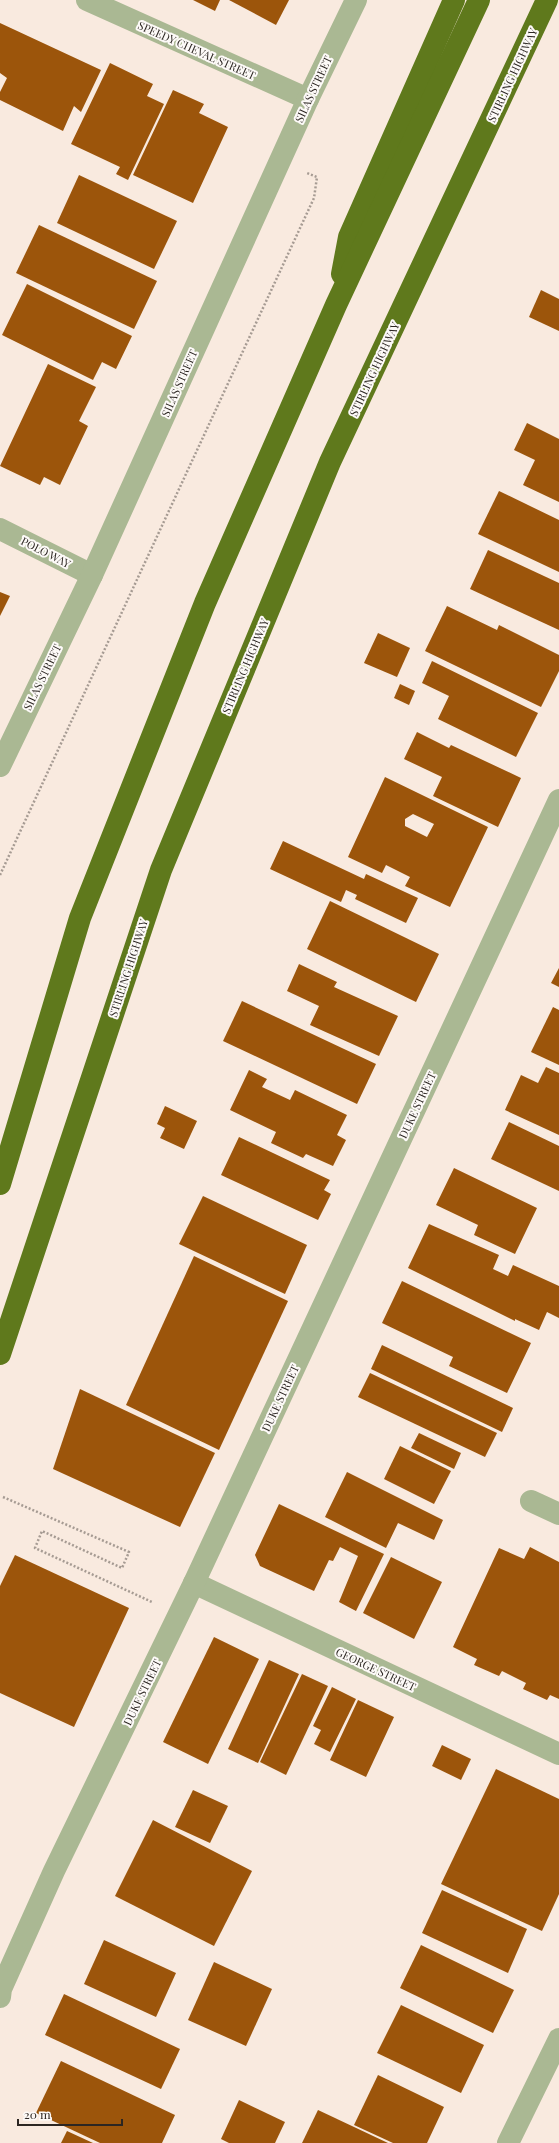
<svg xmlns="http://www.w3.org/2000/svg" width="559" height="2143" font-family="'Playfair Display',serif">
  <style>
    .building { fill: #9c550b; fill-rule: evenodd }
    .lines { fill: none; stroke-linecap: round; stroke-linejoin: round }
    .path { stroke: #a69b93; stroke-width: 2.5; stroke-dasharray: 2 2; stroke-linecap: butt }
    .minor { stroke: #aab893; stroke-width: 22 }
    .highway { stroke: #5f791c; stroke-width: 22 }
    .labels { text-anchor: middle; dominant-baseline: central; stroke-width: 4; stroke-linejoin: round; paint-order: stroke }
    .street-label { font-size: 11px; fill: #2c2622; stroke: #fdfaf8 }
  </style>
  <rect width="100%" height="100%" fill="#f9eadf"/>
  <g class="building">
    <polygon points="193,0 220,0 215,11"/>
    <polygon points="229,0 289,0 276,25"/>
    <polygon points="0,23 101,70 81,112 74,106 63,131 0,100 0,92 7,78 0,73"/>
    <polygon points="110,63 153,84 147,96 164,104 128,180 116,174 120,167 71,144"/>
    <polygon points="173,90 204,104 199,113 228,127 193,203 133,175"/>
    <polygon points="79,175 177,221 154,269 57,223"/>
    <polygon points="39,225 157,281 134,329 16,273"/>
    <polygon points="27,284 132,336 116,369 102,362 93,380 2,335"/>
    <polygon points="541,290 559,299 559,331 529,317"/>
    <polygon points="48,364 96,387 79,421 88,426 60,485 44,477 40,485 0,466"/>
    <polygon points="527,423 559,439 559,502 523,485 535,460 514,450"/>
    <polygon points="499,491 559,520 559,572 478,534"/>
    <polygon points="488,550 559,583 559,630 470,589"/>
    <polygon points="0,592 10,596 0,616"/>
    <polygon points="447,606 497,630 499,625 559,655 559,671 541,707 425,651"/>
    <polygon points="378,633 410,648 397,677 364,663"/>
    <polygon points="432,661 538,713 516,757 438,719 449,696 422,683"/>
    <polygon points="400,684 415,691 409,705 394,698"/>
    <polygon points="417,732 449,748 451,745 521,778 498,827 433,796 442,777 404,759"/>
    <path d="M385,777L488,827L450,907L405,886L410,877L386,865L382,873L348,857ZM413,814L434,824L427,837L405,826V819Z"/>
    <polygon points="283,841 364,879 366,874 418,898 406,923 355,899 357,895 346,890 341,902 270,869"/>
    <polygon points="330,901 439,954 416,1002 307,949"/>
    <polygon points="299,964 337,982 334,987 398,1016 379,1056 310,1025 319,1006 287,991"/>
    <polygon points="559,968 559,987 551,983"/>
    <polygon points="242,1001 376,1064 357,1104 223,1041"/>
    <polygon points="553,1007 559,1010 559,1065 531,1052"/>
    <polygon points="546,1067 559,1073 559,1135 505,1110 521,1075 538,1083"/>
    <polygon points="249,1070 267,1079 262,1087 290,1100 295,1090 347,1115 337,1135 346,1140 333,1166 306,1154 303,1158 271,1143 276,1132 230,1110"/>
    <polygon points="165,1106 197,1121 184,1149 160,1138 165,1128 157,1124"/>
    <polygon points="509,1122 559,1146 559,1191 491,1159"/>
    <polygon points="239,1137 330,1180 324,1190 331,1194 318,1220 221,1175"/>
    <polygon points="454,1168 537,1208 515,1254 474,1235 478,1225 436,1205"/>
    <polygon points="203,1196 307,1245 285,1294 179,1244"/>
    <polygon points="429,1224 499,1255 493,1269 508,1276 513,1265 559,1286 559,1318 547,1312 539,1330 515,1319 515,1321 408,1268"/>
    <polygon points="194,1256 288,1301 219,1450 126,1405"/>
    <polygon points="402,1281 531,1343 507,1393 449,1366 453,1357 382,1323"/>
    <polygon points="382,1345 513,1408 502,1432 371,1369"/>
    <polygon points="370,1373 497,1433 485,1457 358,1397"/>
    <polygon points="80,1389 215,1453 180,1527 53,1469"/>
    <polygon points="419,1433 461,1453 454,1469 411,1448"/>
    <polygon points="400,1446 451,1471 434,1504 384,1479"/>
    <polygon points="347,1472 443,1520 434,1540 398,1523 386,1548 325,1517"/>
    <polygon points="279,1504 384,1554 356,1611 339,1602 358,1556 340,1547 333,1561 329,1560 314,1591 260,1566 255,1555"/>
    <polygon points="530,1547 559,1562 559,1699 550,1695 547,1700 523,1689 526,1683 502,1671 499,1676 474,1665 477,1659 453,1647 499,1548 524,1559"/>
    <polygon points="15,1555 129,1608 74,1727 0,1693 0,1586"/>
    <polygon points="391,1557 442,1582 414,1639 363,1613"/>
    <polygon points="214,1637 259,1659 208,1764 163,1742"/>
    <polygon points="269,1660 299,1674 258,1763 228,1749"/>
    <polygon points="302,1674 328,1686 286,1775 260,1762"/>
    <polygon points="332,1687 356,1699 330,1752 314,1744 321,1730 313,1726"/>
    <polygon points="358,1700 394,1717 366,1777 330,1760"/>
    <polygon points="442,1745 471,1759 461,1780 432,1766"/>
    <polygon points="496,1769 559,1799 559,1894 542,1931 441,1884"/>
    <polygon points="193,1790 228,1806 210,1843 175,1827"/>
    <polygon points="153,1820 252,1871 214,1946 115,1896"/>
    <polygon points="442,1890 527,1929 508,1973 422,1933"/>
    <polygon points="104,1940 176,1973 156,2017 84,1984"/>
    <polygon points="421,1945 514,1990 493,2033 400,1988"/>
    <polygon points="214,1962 272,1989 246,2046 188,2020"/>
    <polygon points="64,1994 180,2049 161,2089 45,2035"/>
    <polygon points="401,2005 484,2045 461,2093 377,2053"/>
    <polygon points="61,2061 175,2115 162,2143 100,2143 36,2113"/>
    <polygon points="378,2075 444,2107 427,2143 393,2143 354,2125"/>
    <polygon points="239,2100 285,2122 275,2143 229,2143 221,2139"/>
    <polygon points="318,2110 388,2143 302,2143"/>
    <polygon points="67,2131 93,2143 61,2143"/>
  </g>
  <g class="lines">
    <g class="path">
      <polyline points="0,875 314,198 317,177 307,173"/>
      <polyline points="3,1497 129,1552 122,1568 42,1531 35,1548 152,1602"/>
    </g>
    <g class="minor">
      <polyline points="87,0 308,99"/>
      <polyline points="0,529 92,575"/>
      <polyline points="0,766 92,575 308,99 356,0"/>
      <polyline points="531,1501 559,1514"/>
      <polyline points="194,1583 559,1754"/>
      <polyline points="0,1997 1,1989 54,1871 194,1583 559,800"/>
      <polyline points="508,2143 559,2039"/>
    </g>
    <g class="highway">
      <polyline points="342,274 349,237 454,0"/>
      <polyline points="0,1184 80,918 205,603 336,305 479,0"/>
      <polyline points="0,1354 161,870 330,462 547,0"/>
    </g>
  </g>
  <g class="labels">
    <g class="street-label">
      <text transform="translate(197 50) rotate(24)">SPEEDY CHEVAL STREET</text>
      <text transform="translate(512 75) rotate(-65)">STIRLING HIGHWAY</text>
      <text transform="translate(313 89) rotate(-65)">SILAS STREET</text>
      <text transform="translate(374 369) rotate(-65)">STIRLING HIGHWAY</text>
      <text transform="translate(179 383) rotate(-66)">SILAS STREET</text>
      <text transform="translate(46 552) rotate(27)">POLO WAY</text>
      <text transform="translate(245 666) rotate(-67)">STIRLING HIGHWAY</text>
      <text transform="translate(42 677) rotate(-64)">SILAS STREET</text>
      <text transform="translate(128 968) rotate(-72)">STIRLING HIGHWAY</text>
      <text transform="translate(417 1105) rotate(-65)">DUKE STREET</text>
      <text transform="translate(280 1398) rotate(-65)">DUKE STREET</text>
      <text transform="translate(376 1669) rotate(25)">GEORGE STREET</text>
      <text transform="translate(142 1692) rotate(-64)">DUKE STREET</text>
    </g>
  </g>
  <path d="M18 2119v6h104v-6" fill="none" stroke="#2c2622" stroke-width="2"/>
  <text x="24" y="2119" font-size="12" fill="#2c2622" stroke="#fdfaf8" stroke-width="3" paint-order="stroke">20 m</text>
</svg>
